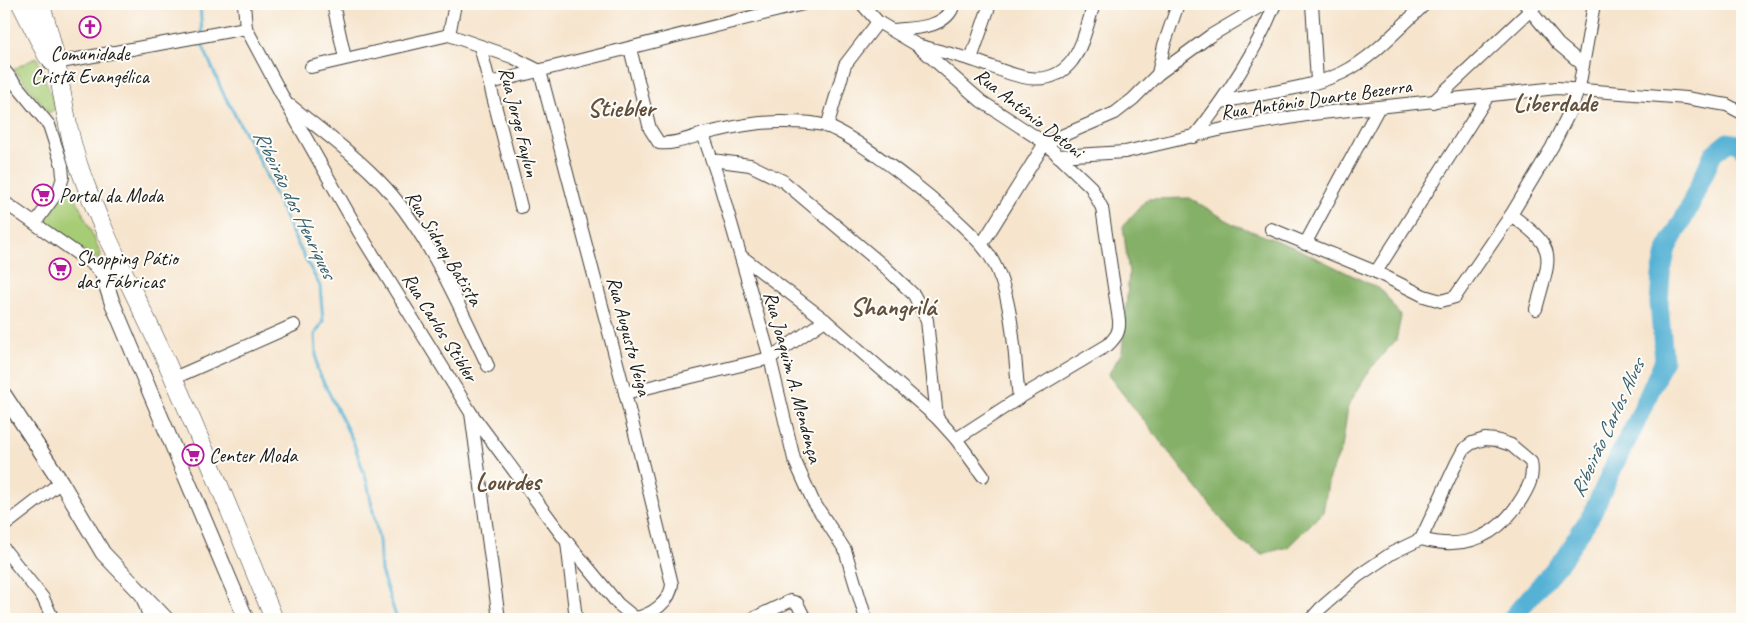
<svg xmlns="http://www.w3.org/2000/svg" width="1746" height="623" font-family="Caveat,sans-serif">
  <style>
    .green { fill: #a7cc76; stroke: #627449 }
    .forest { fill: #85b067; stroke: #506642 }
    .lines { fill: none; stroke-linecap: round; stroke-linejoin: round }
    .stream { stroke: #57b2d5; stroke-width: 3 }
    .river { stroke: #57b2d5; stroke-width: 19 }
    .minor-casing { stroke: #3d3a36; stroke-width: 14 }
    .tertiary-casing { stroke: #3d3a36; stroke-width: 17 }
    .secondary-casing { stroke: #3d3a36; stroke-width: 19 }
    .minor { stroke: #fff; stroke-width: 12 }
    .tertiary { stroke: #fff; stroke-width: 15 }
    .secondary { stroke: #fff; stroke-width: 18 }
    .labels { text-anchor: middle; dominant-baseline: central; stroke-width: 4; stroke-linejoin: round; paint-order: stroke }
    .poi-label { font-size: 20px; fill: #1c1c1c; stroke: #fdfcf7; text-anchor: start }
    .street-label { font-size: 20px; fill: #1c1c1c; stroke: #fdfcf7 }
    .water-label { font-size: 21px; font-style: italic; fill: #37606f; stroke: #fdfcf7 }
    .district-label { font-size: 25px; font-weight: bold; fill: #62503c; stroke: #fdfcf7 }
  </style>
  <rect width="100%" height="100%" fill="#fdfcf7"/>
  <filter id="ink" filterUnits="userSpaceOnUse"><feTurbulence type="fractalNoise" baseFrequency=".02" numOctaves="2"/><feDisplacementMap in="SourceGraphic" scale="10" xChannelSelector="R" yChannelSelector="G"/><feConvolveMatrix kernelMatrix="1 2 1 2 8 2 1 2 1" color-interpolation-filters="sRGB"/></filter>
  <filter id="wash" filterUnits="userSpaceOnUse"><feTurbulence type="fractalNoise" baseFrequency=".0096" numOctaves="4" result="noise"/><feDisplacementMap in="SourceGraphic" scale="20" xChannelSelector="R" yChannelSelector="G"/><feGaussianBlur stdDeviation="1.12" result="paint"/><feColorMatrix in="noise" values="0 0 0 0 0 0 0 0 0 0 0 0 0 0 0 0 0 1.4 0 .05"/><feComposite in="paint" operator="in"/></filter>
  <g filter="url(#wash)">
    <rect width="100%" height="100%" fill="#f6e4cc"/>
    <g class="green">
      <polygon points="37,57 56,108 49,113 14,69"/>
      <polygon points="69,182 101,254 99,260 37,222"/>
    </g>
    <polygon class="forest" points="1190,198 1233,224 1296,248 1382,290 1401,317 1396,340 1371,368 1348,406 1342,448 1329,477 1323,512 1288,547 1262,554 1237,539 1108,375 1122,352 1129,274 1123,226 1147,199"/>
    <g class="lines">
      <g class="stream">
        <polyline points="200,4 202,33"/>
        <polyline points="202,39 202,44 223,93 258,157 295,239 320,286 323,321 315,335 317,369 353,441 367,482 379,540 381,571 397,619"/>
      </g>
      <polyline class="river" points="1511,619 1562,560 1592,514 1617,459 1635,425 1664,360 1659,303 1661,275 1667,248 1687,212 1713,154 1728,142 1739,144 1742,148"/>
    </g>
  </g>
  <g filter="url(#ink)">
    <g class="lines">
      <g class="minor-casing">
        <g id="minor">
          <polyline points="244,4 246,28 285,101 359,232 471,413 499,619"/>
          <polyline points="333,4 345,58"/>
          <path d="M862,4L878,22L917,45L981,101L1045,143L1091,187L1102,208L1119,320C1120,332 1116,337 1108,345L1019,398L956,439"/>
          <polyline points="1312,4 1317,81"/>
          <polyline points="1525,4 1558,44 1583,65"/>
          <path d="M893,30C913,28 947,29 954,4"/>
          <polyline points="449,35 455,4"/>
          <path d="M917,45C935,50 952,54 969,59C1002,68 1044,97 1072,61C1083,46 1088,22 1094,4"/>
          <polyline points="480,46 521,207"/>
          <path d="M630,48L650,129L659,143C673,145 689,138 703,134C729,128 758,121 785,122C799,122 813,122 826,126C860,137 974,227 991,258C1014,296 1014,355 1019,398"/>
          <polyline points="971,59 990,4"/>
          <polyline points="50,64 246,28"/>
          <path d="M311,67L449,35L512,57L540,71L625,393L672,584C671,601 652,615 635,618L618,604L567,542L471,413"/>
          <polyline points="4,70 49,125 62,165 63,177 59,190 35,223"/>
          <polyline points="1158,74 1164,45 1178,4"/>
          <polyline points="490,83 803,4"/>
          <path d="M1222,102C1261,93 1305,90 1342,73C1373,58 1400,27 1425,4"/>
          <polyline points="1433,102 1537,4"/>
          <path d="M291,106C323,132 358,157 386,188C430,237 460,308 488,366"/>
          <polyline points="827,127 845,65 878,22"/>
          <polyline points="703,134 718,178 770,358 794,459 813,501 845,550 866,619"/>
          <path d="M1194,137C1227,96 1255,53 1275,4"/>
          <polyline points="1045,143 1115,113 1133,99 1158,74 1210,36 1264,4"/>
          <polyline points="1058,156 1125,152 1223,129 1312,114 1557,88 1686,98 1727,105 1742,113"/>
          <polyline points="712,160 750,165 783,181 886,268 914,295 927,320 937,418"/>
          <polyline points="4,202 92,264 103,275"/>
          <path d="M1511,215C1560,250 1550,255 1536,309"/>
          <polyline points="1271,229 1376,272 1424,296 1441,301 1455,297 1511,215 1552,147 1571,109 1579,88 1594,4"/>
          <polyline points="982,244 1045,143"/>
          <polyline points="1305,244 1379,107"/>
          <polyline points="741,256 825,320 937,418 956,439 983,476"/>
          <polyline points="1376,272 1488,96"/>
          <polyline points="174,378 294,325"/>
          <polyline points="625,393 770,358 825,320"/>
          <polyline points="4,526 61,482"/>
          <polyline points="567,542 576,619"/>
          <polyline points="4,549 43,598 53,619"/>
          <polyline points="141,594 150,619"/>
          <polyline points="752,619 790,601 797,603 805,619"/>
          <path d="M1311,619L1321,608L1358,576L1392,553L1421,539L1457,462L1464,449L1472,443L1485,439L1496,440L1511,445L1531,462C1534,477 1529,486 1522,498C1498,537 1465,551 1421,539"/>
        </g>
      </g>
      <g class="tertiary-casing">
        <g id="tertiary">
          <polyline points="120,262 103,275 112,302 246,619"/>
          <polyline points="4,395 61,482 103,553 166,619"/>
        </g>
      </g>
      <g class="secondary-casing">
        <g id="secondary">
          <polyline points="21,4 47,56"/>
          <path d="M40,4C61,58 61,117 81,172C106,243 144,310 174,379C209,458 241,539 274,619"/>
        </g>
      </g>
      <use href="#minor" class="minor"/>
      <use href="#tertiary" class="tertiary"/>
      <use href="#secondary" class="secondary"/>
    </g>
  </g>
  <defs>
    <g id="church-ring" transform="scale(1.125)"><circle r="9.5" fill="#fdfcf7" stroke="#b5179e" stroke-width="1.5"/><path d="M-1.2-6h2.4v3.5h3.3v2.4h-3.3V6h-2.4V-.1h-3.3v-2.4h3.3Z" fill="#b5179e"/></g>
    <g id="supermarket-ring" transform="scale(1.125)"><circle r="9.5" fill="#fdfcf7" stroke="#b5179e" stroke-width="1.5"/><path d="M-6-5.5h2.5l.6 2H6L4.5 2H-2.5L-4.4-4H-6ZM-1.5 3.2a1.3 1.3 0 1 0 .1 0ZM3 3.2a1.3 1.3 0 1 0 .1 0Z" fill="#b5179e"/></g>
  </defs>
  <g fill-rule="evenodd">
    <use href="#church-ring" x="90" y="27"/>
    <use href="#supermarket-ring" x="43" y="195"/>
    <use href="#supermarket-ring" x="60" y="269"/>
    <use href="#supermarket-ring" x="193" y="455"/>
  </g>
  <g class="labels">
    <g class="poi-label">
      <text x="90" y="53" text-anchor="middle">Comunidade<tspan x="90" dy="23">Cristã Evangélica</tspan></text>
      <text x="59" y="195">Portal da Moda</text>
      <text x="76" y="258">Shopping Pátio<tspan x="76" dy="23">das Fábricas</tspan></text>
      <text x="209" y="455">Center Moda</text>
    </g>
    <g class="street-label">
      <text transform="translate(1316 99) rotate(-8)">Rua Antônio Duarte Bezerra</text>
      <text transform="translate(1029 113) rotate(38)">Rua Antônio Detoni</text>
      <text transform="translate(519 122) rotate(76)">Rua Jorge Faylun</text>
      <text transform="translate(444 248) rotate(59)">Rua Sidney Batista</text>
      <text transform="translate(440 327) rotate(58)">Rua Carlos Stibler</text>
      <text transform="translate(629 336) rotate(75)">Rua Augusto Veiga</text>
      <text transform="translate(793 377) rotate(75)">Rua Joaquim A. Mendonça</text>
    </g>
    <g class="water-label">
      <text transform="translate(295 204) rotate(64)">Ribeirão dos Henriques</text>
      <text transform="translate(1607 428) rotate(-65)">Ribeirão Carlos Alves</text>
    </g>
    <g class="district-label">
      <text x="1555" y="103">Liberdade</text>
      <text x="621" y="108">Stiebler</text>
      <text x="893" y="307">Shangrilá</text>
      <text x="508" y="482">Lourdes</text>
    </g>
  </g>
  <rect width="1746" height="623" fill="none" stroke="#fdfcf7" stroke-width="20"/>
</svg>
